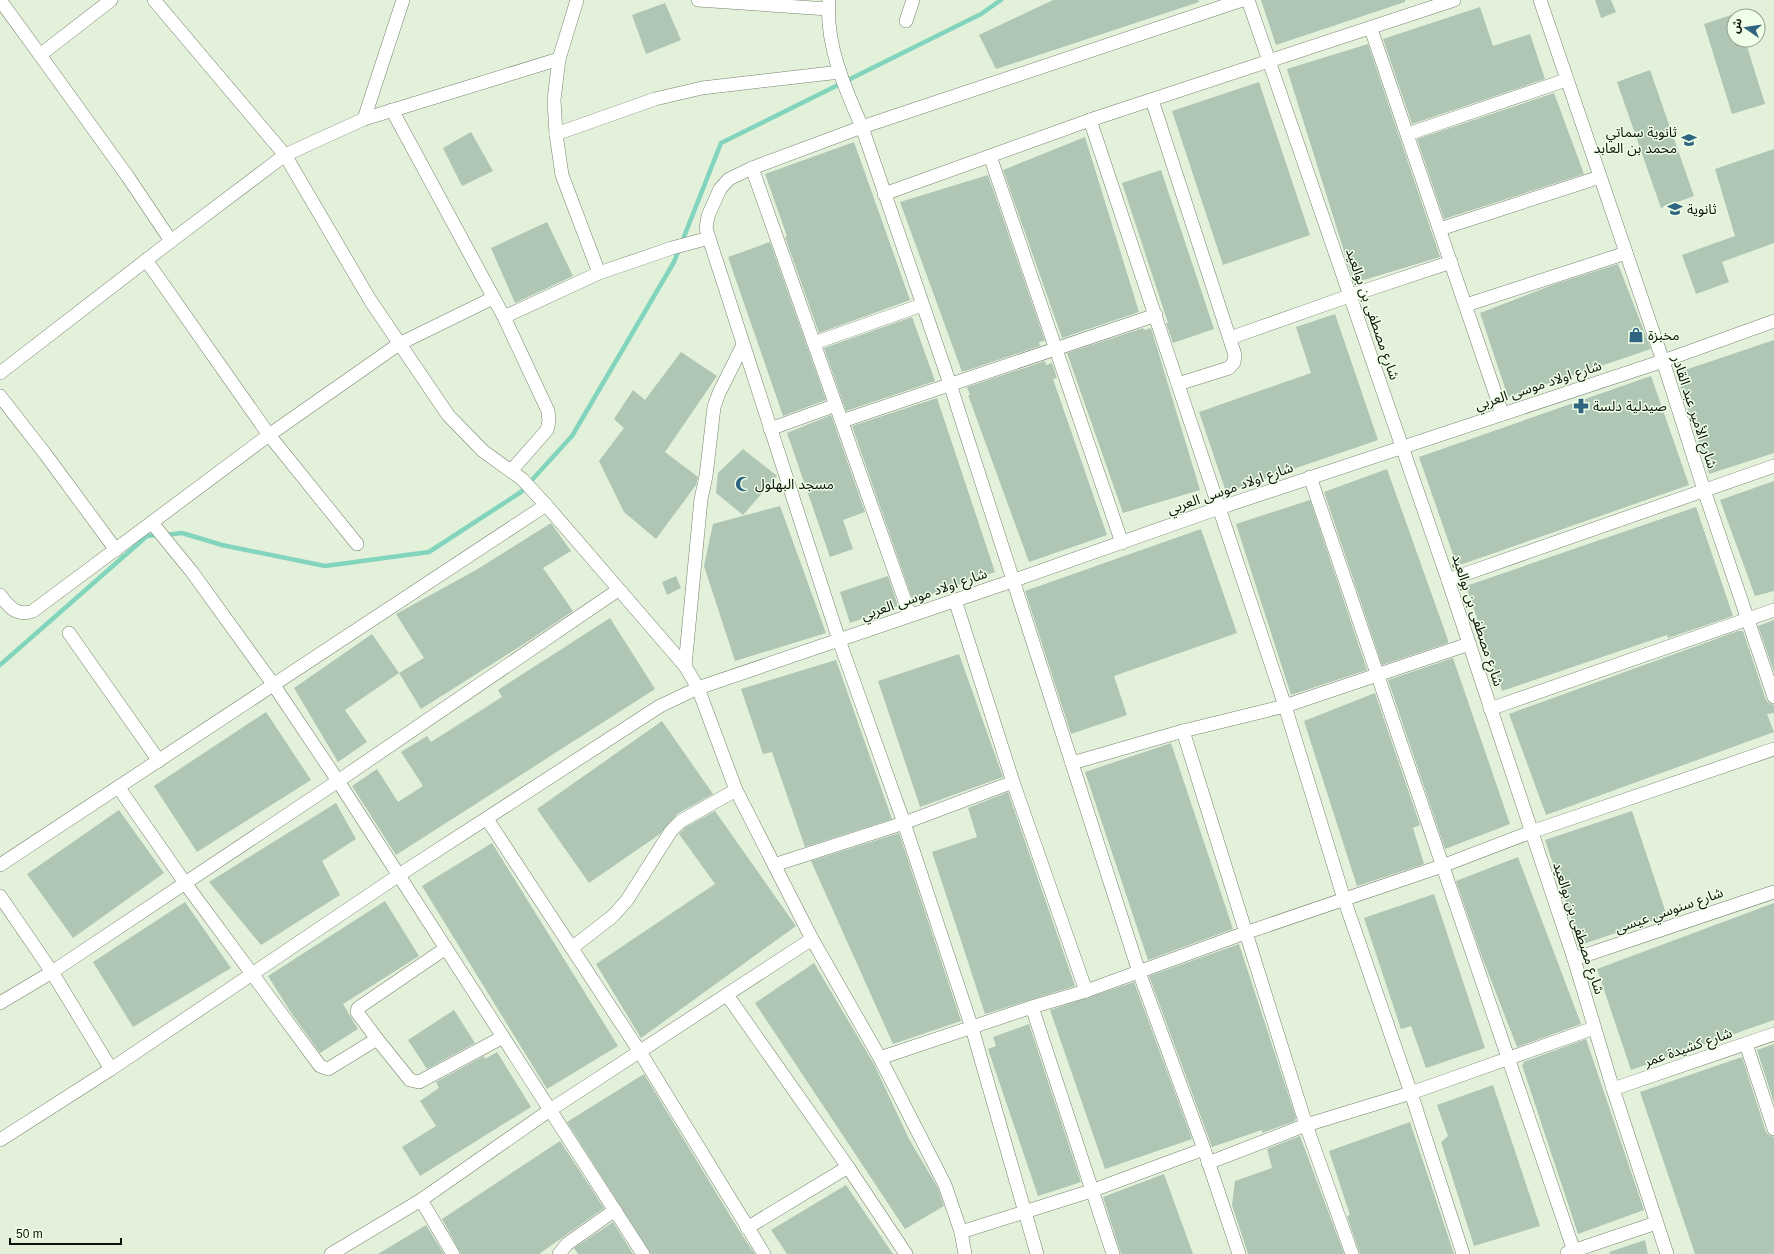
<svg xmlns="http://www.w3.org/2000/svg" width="1774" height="1254" font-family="Helvetica,'Noto Sans Arabic',sans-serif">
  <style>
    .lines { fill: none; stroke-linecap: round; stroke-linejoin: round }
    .stream { stroke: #83d4bc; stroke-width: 4.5 }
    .building { fill: #afc6b5 }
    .minor-casing { stroke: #76836e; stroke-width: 14 }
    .minor { stroke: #fff; stroke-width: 13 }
    .labels { text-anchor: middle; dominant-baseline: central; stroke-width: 3; stroke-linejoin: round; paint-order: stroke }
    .poi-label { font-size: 14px; fill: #0d120a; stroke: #f0ffe7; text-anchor: start }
    .street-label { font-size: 14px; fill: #0d120a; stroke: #f0ffe7 }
  </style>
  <rect width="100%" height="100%" fill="#e3f1da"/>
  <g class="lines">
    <g class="stream">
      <polyline points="165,535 182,533 222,545 325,566 429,552 521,492 572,436 674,262 721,143 981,14 1001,0"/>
      <polyline points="0,665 147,536 158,535"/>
    </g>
  </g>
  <g class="building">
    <polygon points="1053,0 1198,0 1199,2 996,69 979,35"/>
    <polygon points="1261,0 1405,0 1405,2 1276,45"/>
    <polygon points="1595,0 1611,0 1616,12 1601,18"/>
    <polygon points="665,3 681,40 646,54 632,15"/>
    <polygon points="1480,7 1493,46 1530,34 1545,79 1412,124 1383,39"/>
    <polygon points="1734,14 1734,40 1745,40 1765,104 1732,114 1704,24"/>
    <polygon points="1368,44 1440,257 1354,283 1287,69"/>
    <polygon points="1650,70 1694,196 1661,208 1617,82"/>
    <polygon points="1259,82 1310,235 1223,265 1172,111"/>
    <polygon points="1554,93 1584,174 1444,219 1417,139"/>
    <polygon points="471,132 493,171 462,186 443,148"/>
    <polygon points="1085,137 1139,312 1062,338 1003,170"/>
    <polygon points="854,142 910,300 819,333 785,237 787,236 765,174"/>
    <polygon points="1774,149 1774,243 1722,262 1729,282 1696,294 1682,255 1735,236 1715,169"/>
    <polygon points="1161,170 1214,329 1173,343 1166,323 1168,323 1122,183"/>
    <polygon points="988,175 1045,341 1039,342 1040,346 962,372 900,202"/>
    <polygon points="547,222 573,276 515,303 491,248"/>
    <polygon points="770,242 826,400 783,416 728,257"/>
    <polygon points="1618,264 1651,349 1508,397 1480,313 1555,284"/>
    <polygon points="1335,314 1378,440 1226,492 1199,412 1311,373 1296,327"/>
    <polygon points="912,317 935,381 846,411 824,348"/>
    <polygon points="1143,328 1144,330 1151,328 1200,490 1123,513 1067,353"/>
    <polygon points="1774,340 1774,453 1709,474 1676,373"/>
    <polygon points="681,352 717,376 665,452 698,477 696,485 656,539 624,512 599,461 624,428 614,419 633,390 645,400"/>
    <polygon points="1045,361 1046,365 1052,363 1057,378 1053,379 1107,535 1029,562 968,395 970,395 967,387"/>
    <polygon points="1651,376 1689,485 1457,566 1419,457"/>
    <polygon points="937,398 995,572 913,601 852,426"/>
    <polygon points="831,415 865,512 843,520 853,549 830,557 787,433"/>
    <polygon points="743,449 777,476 743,515 716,493 718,473"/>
    <polygon points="1387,469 1448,640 1448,643 1382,665 1324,492"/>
    <polygon points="1774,481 1774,591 1755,596 1720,500"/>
    <polygon points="1310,500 1367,670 1291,695 1236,524"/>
    <polygon points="780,506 826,633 735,661 704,566 713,524"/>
    <polygon points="1696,507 1733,616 1668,638 1667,635 1502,691 1466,586"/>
    <polygon points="551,523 571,551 543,568 573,611 524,644 421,709 399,673 424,658 396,614 476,570"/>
    <polygon points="1201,529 1237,633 1114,676 1127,715 1071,734 1025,591"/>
    <polygon points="676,576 681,588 667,595 662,582"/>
    <polygon points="888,576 898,606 850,623 840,592"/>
    <polygon points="610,618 655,689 396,855 352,786 377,769 398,802 423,786 401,752 427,736 431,742 502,697 498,690"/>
    <polygon points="1774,620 1774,672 1758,626"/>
    <polygon points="1738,631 1743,631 1766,700 1769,703 1774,705 1774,713 1767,714 1774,732 1546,815 1509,714"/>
    <polygon points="372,634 399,673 345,710 367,742 338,762 294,688"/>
    <polygon points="959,654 1003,777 920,807 878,681"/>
    <polygon points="1453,658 1510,824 1445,849 1388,680"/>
    <polygon points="836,660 892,819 805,847 772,752 763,754 741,689"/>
    <polygon points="1375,693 1420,825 1413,828 1424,864 1357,886 1304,721"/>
    <polygon points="266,712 311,780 197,852 154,786"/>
    <polygon points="662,721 713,794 677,814 660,834 589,883 537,809"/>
    <polygon points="1171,743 1233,929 1148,960 1085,772"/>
    <polygon points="1008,792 1075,986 985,1014 932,852 977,837 968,808"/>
    <polygon points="336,803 356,839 322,861 340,895 261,945 209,882"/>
    <polygon points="119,810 164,873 73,938 27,874"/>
    <polygon points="715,811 796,926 641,1038 596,964 715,884 679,834 686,827"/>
    <polygon points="1632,811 1667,916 1580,945 1545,840"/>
    <polygon points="899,833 961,1021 893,1044 811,861"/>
    <polygon points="492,843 618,1046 547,1089 422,886"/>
    <polygon points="1518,857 1581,1024 1517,1047 1482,957 1456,881"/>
    <polygon points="1434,894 1485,1048 1426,1068 1411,1026 1401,1029 1364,918"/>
    <polygon points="385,901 419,956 343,1004 358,1029 320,1053 290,1011 268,976"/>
    <polygon points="185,902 231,968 133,1027 93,962"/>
    <polygon points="1774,903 1774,1020 1631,1070 1597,969"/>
    <polygon points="1239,944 1296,1118 1295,1121 1262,1133 1262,1130 1212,1147 1149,976"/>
    <polygon points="814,963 874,1064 909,1139 938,1188 944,1206 905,1229 755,1003"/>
    <polygon points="1134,982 1192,1139 1105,1169 1050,1010"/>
    <polygon points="454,1010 475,1043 427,1069 408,1040"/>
    <polygon points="1029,1024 1081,1182 1038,1196 988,1049 996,1046 993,1037"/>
    <polygon points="1586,1039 1644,1210 1578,1234 1522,1065 1524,1064 1523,1062"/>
    <polygon points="1774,1044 1774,1103 1757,1050"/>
    <polygon points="497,1052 531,1107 420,1176 402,1147 436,1126 420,1101 439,1088 436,1082 484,1056 485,1059"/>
    <polygon points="1742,1057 1766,1132 1769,1135 1774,1137 1774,1254 1695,1254 1640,1092"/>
    <polygon points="644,1074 740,1232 755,1254 651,1254 567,1122"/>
    <polygon points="1493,1085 1540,1226 1474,1246 1441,1142 1448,1136 1437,1105"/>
    <polygon points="1410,1122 1454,1254 1360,1254 1347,1216 1350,1215 1329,1151"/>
    <polygon points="1300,1136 1344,1254 1248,1254 1232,1205 1235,1181 1272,1168 1267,1149"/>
    <polygon points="560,1141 604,1208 539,1254 461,1254 442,1219"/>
    <polygon points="1164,1174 1193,1254 1121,1254 1103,1197"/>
    <polygon points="846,1185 893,1254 787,1254 771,1230"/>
    <polygon points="613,1222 633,1254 578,1254 574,1248"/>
    <polygon points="426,1225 444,1254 378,1254"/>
    <polygon points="1645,1240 1648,1254 1610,1254 1609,1252"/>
  </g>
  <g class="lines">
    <g class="minor-casing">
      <g id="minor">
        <polyline points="0,0 40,55 111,0"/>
        <polyline points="154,0 285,155 370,300 448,415 483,451 522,479 546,505 685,666 698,688 736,790 812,939 880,1058 945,1185 961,1232 965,1254"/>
        <polyline points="577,0 559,59 554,100 556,134 562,175 599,273"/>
        <polyline points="698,0 828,9"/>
        <path d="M829,0C825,44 845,88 862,127L950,384L1139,972L1204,1149L1239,1254"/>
        <polyline points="1248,0 1448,580 1574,959 1613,1089 1667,1254"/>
        <polyline points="1540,0 1663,361 1704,490 1774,697"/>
        <polyline points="906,21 913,0"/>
        <polyline points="1371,29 1502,413"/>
        <polyline points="1152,100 1235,355 1234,362 1229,368 1178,384"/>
        <polyline points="392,110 504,317 548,411 549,421 547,430 511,471"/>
        <polyline points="364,119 403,0"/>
        <polyline points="1090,120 1285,706 1344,899 1411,1093 1463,1254"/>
        <polyline points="556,134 655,99 702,88 840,72"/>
        <polyline points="1408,134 1566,80"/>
        <polyline points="990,156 1122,543"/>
        <polyline points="752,168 910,615"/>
        <polyline points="884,194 1090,120 1454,0"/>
        <polyline points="1440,229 1600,177"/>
        <polyline points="171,241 285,155 364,119 559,59"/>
        <polyline points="146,260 269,435 357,544"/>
        <polyline points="1466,305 1626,253"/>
        <polyline points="504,317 599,273 672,248 709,238"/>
        <polyline points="1230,338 1349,296 1451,262"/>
        <polyline points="814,343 922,305"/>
        <polyline points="0,373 171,241 128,177 40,55"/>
        <polyline points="0,396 46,455 116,550"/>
        <polyline points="842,421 1156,315"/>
        <polyline points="770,429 836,405"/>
        <polyline points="1310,477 1574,1251"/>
        <polyline points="152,523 192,572 273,684 338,781 643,1254"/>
        <polyline points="1448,580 1774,466"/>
        <path d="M0,595C9,607 17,617 33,611L269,435L399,344L493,298"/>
        <polyline points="955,600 1013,782 1086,991"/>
        <polyline points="69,633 159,761"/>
        <polyline points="685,666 701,499 706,476 714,407 719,393 743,345"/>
        <polyline points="1490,709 1774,610"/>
        <polyline points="1183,731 1306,1125 1352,1254"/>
        <polyline points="1072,763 1183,731 1285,706 1469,644"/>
        <polyline points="119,788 185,883 320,1066 328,1069 377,1039 410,1080 419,1082 503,1037"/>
        <polyline points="487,819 640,1052 764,1254"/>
        <polyline points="0,865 546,505"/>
        <polyline points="774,865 904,823 1013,782"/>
        <polyline points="0,896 52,972 111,1069"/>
        <polyline points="573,947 613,916 627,900 671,831 681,821 736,790"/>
        <polyline points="1574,959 1774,892"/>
        <polyline points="727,995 848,1167 906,1254"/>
        <polyline points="0,1003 52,972 338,781 618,590"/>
        <polyline points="1032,1007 1113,1254"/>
        <polyline points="377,1039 357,1012 358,1008 446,948"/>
        <polyline points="1746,1044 1774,1129"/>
        <polyline points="880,1058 1032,1007 1086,991 1245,933 1442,866 1531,832 1774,749"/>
        <polyline points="1613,1089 1774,1034"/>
        <polyline points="0,1140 111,1069 399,875 660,706 698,688 1012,581 1219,508 1663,361 1774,321"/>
        <polyline points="1208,1163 1306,1125 1411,1093 1594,1028"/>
        <polyline points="421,1200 453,1254"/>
        <polyline points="747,1228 848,1167"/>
        <polyline points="961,1232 1091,1191 1204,1149"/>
        <polyline points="1567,1253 1656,1223"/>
        <polyline points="331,1254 421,1200 550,1110 812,939"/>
        <polyline points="559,1254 567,1244 615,1210"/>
        <polyline points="1037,1254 972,1028 904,823 839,640 709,238 706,228 708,216 720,189 729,179 752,168 862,127 1242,0"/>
      </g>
    </g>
    <use href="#minor" class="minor"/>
  </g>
  <defs>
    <g id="school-bare" transform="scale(1.2)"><path d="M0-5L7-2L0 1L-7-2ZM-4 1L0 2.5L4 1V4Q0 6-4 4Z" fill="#306581" stroke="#f0ffe7" stroke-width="2.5" paint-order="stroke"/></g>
    <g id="shop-bare" transform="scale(1.2)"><path d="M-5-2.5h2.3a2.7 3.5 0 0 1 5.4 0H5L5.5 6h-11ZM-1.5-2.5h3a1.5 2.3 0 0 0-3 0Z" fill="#306581" stroke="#f0ffe7" stroke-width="2.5" paint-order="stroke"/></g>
    <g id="pharmacy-bare" transform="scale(1.2)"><path d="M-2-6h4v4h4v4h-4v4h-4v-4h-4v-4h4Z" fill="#306581" stroke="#f0ffe7" stroke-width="2.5" paint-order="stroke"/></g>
    <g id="mosque-bare" transform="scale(1.2)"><path d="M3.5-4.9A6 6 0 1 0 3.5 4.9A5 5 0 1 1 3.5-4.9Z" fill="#306581" stroke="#f0ffe7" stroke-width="2.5" paint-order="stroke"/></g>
  </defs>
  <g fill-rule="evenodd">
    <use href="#school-bare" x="1689" y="140"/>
    <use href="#school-bare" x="1675" y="209"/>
    <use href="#shop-bare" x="1636" y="335"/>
    <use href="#pharmacy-bare" x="1581" y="406"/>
    <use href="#mosque-bare" x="743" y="484"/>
  </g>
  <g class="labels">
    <g class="poi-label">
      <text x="1677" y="132" text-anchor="end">ثانوية سماتي<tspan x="1677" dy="16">محمد بن العابد</tspan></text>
      <text x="1687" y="209">ثانوية</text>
      <text x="1648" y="335">مخبزة</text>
      <text x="1593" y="406">صيدلية دلسة</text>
      <text x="755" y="484">مسجد البهلول</text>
    </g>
    <g class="street-label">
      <text transform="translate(1373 314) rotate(71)">شارع مصطفى بن بوالعيد</text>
      <text transform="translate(1538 385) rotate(-18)">شارع اولاد موسى العربي</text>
      <text transform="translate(1695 412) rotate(72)">شارع الأمير عبد القادر</text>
      <text transform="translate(1230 488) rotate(-19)">شارع اولاد موسى العربي</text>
      <text transform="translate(924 594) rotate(-19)">شارع اولاد موسى العربي</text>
      <text transform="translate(1478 620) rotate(72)">شارع مصطفى بن بوالعيد</text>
      <text transform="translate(1669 910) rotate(-19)">شارع سنوسي عيسى</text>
      <text transform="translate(1579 928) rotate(72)">شارع مصطفى بن بوالعيد</text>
      <text transform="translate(1688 1047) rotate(-19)">شارع كشيدة عمر</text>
    </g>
  </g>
  <g transform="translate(1746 28) rotate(283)"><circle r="19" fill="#f0ffe7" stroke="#95a08f"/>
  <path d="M0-3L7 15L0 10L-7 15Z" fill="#306581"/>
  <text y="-6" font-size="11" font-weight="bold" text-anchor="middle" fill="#0d120a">ش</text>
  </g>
  <path d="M10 1238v6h111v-6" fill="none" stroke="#0d120a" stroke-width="2"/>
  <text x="16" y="1238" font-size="12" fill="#0d120a" stroke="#f0ffe7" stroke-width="3" paint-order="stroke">50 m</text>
</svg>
